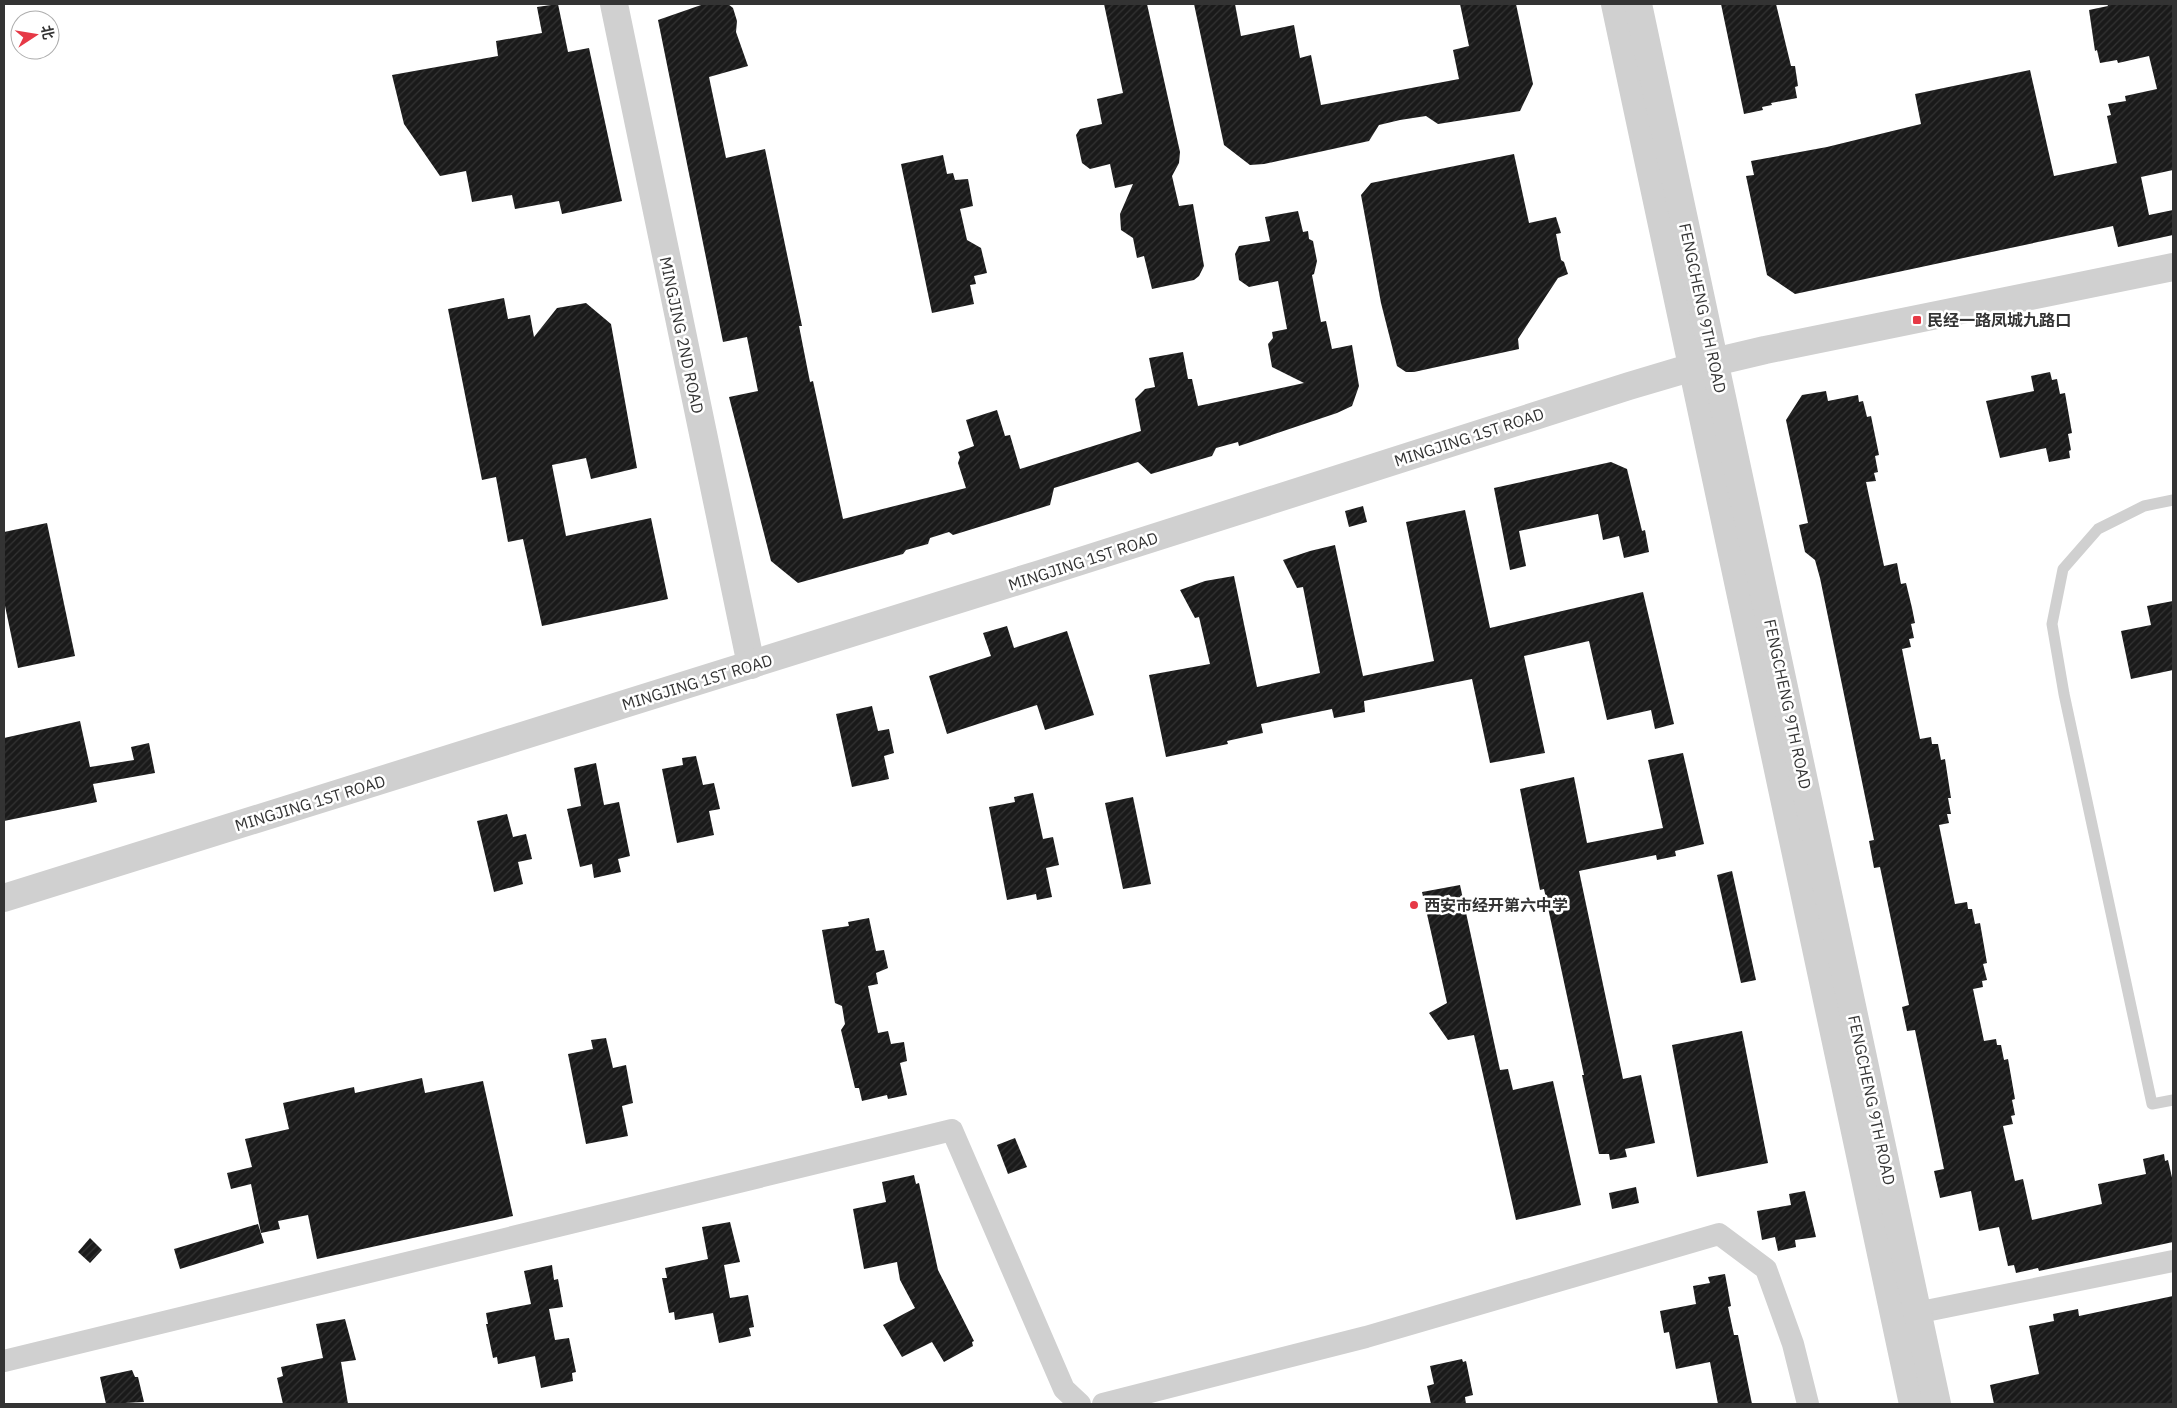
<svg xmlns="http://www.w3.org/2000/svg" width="2177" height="1408" font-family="'IBM Plex Sans','Noto Sans SC',sans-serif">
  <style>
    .building { fill: url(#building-hatch) }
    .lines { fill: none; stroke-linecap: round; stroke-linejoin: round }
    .service { stroke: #d0d0d0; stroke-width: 11 }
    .minor { stroke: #d0d0d0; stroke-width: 22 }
    .tertiary { stroke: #d0d0d0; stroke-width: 28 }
    .poi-dot { fill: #e63946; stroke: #fff; stroke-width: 2 }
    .labels { text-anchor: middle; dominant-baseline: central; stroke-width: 5; stroke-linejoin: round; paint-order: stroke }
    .street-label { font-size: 16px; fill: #333; stroke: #fff }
    .poi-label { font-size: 16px; font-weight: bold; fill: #333; stroke: #fff; text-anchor: start }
  </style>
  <defs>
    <pattern id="building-hatch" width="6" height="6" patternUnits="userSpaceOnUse" patternTransform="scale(1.25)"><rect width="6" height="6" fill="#1a1a1a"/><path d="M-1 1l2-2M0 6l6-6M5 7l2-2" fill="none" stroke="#333"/></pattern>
  </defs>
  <rect width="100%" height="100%" fill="#fff"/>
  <g class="building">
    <polygon points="558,4 568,52 589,48 622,201 562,214 559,201 515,209 512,195 472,202 466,171 440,176 404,124 392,75 498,56 496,41 542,33 537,7"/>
    <polygon points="704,4 728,4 733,8 737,21 736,32 748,66 709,77 726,158 765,149 802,326 799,326 810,382 813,381 843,519 966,488 958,463 960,457 958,452 974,446 966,420 997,410 1005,436 1010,435 1020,469 1141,431 1135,399 1145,389 1155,387 1149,358 1183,352 1188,379 1192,379 1198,406 1304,383 1272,367 1268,344 1273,338 1272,332 1287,329 1278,281 1249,287 1239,280 1235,254 1239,246 1270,241 1265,217 1298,211 1303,232 1308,231 1309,239 1313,241 1317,261 1314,274 1312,275 1321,322 1326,321 1332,349 1352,345 1359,386 1352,406 1337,413 1239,446 1238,442 1216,448 1212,456 1151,474 1138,462 1054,488 1050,505 953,535 949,532 930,538 928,544 906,550 903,554 798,583 771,561 729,397 758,391 747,337 723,342 658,20"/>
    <polygon points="1104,4 1147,4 1180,152 1179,163 1172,176 1179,206 1193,204 1204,266 1199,276 1194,280 1152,289 1144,256 1137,258 1133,238 1121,230 1120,214 1133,184 1115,188 1110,164 1090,169 1082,163 1076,135 1080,129 1102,124 1097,99 1123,93"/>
    <polygon points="1194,4 1235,4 1241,36 1294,25 1300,58 1311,55 1321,105 1459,79 1453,50 1469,46 1460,4 1516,4 1533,84 1520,111 1438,124 1426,116 1400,120 1379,125 1369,141 1264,164 1250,165 1224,145"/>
    <polygon points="1721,4 1776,4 1791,66 1795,66 1798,86 1795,87 1797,98 1771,103 1772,105 1762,107 1763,110 1744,114"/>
    <polygon points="2107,4 2173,4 2173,170 2141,177 2149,215 2173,210 2173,235 2118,247 2113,226 1795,294 1767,275 1746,176 1754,175 1751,161 1827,147 1921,124 1915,94 2030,70 2054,176 2117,163 2107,116 2111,115 2108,104 2126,101 2125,96 2157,89 2149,56 2118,63 2117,60 2100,63 2097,50 2095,51 2089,10 2108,6"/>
    <polygon points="1514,154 1529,223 1556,217 1561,233 1556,234 1561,260 1564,262 1568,274 1558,278 1518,339 1519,349 1414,372 1406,372 1397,366 1381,303 1361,195 1371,183"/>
    <polygon points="943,155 947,174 953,173 955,180 968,179 973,206 960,209 967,240 981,248 987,273 974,276 976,284 970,285 974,304 932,313 901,164"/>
    <polygon points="504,298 508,319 530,315 534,337 557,308 586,303 611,324 637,468 591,479 586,458 552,465 566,536 651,518 668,599 542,626 523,539 508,542 496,477 482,480 448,309"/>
    <polygon points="2050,372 2052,380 2057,379 2060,394 2065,393 2072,433 2068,434 2071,450 2069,451 2070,458 2049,462 2046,448 2000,458 1986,401 2034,391 2031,376"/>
    <polygon points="1826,391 1828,401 1858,395 1859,402 1863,401 1867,417 1871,416 1879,455 1875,456 1878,472 1874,473 1876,481 1866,482 1884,566 1897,563 1901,584 1906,583 1912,608 1915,623 1911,624 1914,638 1909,639 1911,647 1902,649 1920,739 1931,737 1932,744 1938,744 1941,760 1945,759 1951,798 1948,798 1951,814 1947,814 1949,823 1939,825 1955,904 1967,902 1968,909 1972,909 1975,924 1980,923 1987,963 1983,964 1987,980 1982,981 1983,987 1973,989 1984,1041 1996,1039 1997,1045 2001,1045 2004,1060 2008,1059 2015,1099 2012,1100 2015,1115 2011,1116 2013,1124 2003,1126 2015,1181 2023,1179 2032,1220 2102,1204 2098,1184 2146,1174 2143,1159 2164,1154 2165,1161 2168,1160 2173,1182 2173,1242 2039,1271 2038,1268 2016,1273 2014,1265 2008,1266 1999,1227 1979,1231 1971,1191 1940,1198 1934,1171 1944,1169 1915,1030 1907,1031 1902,1007 1909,1005 1880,867 1874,868 1869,841 1874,840 1820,578 1815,560 1805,552 1799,525 1808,523 1786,420 1802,395"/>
    <polygon points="1611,462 1627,469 1642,531 1645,530 1649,552 1624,558 1619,536 1603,540 1598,514 1519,531 1526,566 1510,570 1494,488"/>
    <polygon points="1363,506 1367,522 1349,527 1345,511"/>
    <polygon points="1465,510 1490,628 1643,592 1674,724 1655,729 1651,710 1607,720 1589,641 1524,656 1545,753 1490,763 1472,679 1364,701 1365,712 1334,718 1332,709 1261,724 1263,733 1227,741 1228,744 1166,757 1149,675 1210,664 1199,617 1195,618 1180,590 1205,581 1234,576 1257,687 1320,673 1303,587 1297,588 1283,560 1310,551 1335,545 1363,676 1434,661 1406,522"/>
    <polygon points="47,523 75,656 18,668 4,601 4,532"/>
    <polygon points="2173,601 2173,670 2131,679 2121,631 2151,625 2147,606"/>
    <polygon points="1007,626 1014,648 1067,631 1094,715 1045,730 1037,705 947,734 929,676 991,656 983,633"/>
    <polygon points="872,706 878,731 889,729 894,753 884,756 889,779 852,787 836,714"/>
    <polygon points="80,721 90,767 134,760 131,747 149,743 155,773 93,784 97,802 4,821 4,738"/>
    <polygon points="1683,753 1704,844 1675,851 1676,856 1657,860 1656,855 1579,871 1623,1079 1641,1075 1655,1143 1625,1149 1627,1157 1610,1160 1609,1154 1599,1154 1582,1075 1584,1075 1544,889 1540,890 1520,789 1574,777 1587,843 1663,828 1648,760"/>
    <polygon points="696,756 703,785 714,783 720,809 709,811 714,835 677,843 662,769 683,765 682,758"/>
    <polygon points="596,763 604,805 619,802 630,856 618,859 621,872 594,878 592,864 580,867 567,809 581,806 574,768"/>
    <polygon points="1033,793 1043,839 1053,837 1059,865 1046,868 1052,897 1037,900 1036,894 1007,900 989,807 1015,802 1014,797"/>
    <polygon points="1133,797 1151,884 1123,889 1105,803"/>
    <polygon points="507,814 513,837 526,834 532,859 518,862 523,884 494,892 477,821"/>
    <polygon points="1732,871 1756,980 1741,983 1717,875"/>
    <polygon points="1460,885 1500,1070 1508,1069 1513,1090 1553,1081 1581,1205 1516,1220 1474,1035 1448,1040 1429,1013 1447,1003 1422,892"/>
    <polygon points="869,918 876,951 884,950 888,968 876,973 878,984 868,986 878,1033 888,1031 891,1044 904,1042 907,1061 900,1063 907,1095 888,1099 887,1095 862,1101 859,1088 855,1088 841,1030 845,1024 842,1006 835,1003 822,930 849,926 848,922"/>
    <polygon points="1742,1031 1768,1163 1697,1177 1672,1045"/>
    <polygon points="606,1038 613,1068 626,1065 633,1103 622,1106 628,1136 586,1144 568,1054 593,1049 591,1040"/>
    <polygon points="422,1078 425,1093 483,1081 513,1216 317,1259 308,1215 278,1221 280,1229 261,1233 251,1184 231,1189 227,1173 252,1167 245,1139 289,1129 283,1103 354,1087 355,1093"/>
    <polygon points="1015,1138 1027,1167 1008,1174 997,1145"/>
    <polygon points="914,1175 916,1184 919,1183 938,1270 974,1341 972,1342 973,1346 944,1362 932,1342 902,1357 883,1325 915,1308 900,1280 897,1262 864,1269 853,1209 886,1202 882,1182"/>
    <polygon points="1636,1187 1639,1203 1612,1209 1609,1193"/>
    <polygon points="1805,1191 1816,1237 1795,1240 1796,1247 1778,1251 1775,1237 1762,1240 1757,1211 1791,1205 1789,1194"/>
    <polygon points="730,1222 740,1262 724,1265 730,1298 748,1295 754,1327 749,1328 751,1336 719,1343 713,1313 675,1320 674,1312 669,1313 662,1278 667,1278 665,1268 708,1259 702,1227"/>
    <polygon points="258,1224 264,1243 180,1269 174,1249"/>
    <polygon points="90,1238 102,1250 90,1263 78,1252"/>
    <polygon points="552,1265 554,1280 558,1279 563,1307 549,1309 555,1340 569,1338 576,1372 572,1373 573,1381 541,1388 535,1356 498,1364 497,1357 493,1358 486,1324 488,1324 486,1313 531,1304 524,1271"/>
    <polygon points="1725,1274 1731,1306 1728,1307 1734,1335 1738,1335 1752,1404 1718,1404 1710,1362 1676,1369 1669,1332 1664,1333 1660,1311 1696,1304 1693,1286 1710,1283 1708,1277"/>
    <polygon points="2173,1296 2173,1404 1994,1404 1990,1385 2039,1374 2029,1326 2054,1321 2053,1314 2078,1309 2079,1316"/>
    <polygon points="345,1319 356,1360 341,1362 348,1404 283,1404 277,1378 283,1376 281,1367 323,1358 316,1324"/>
    <polygon points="1462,1359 1463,1362 1466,1361 1473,1395 1465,1397 1466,1404 1431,1404 1427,1386 1434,1384 1430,1366"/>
    <polygon points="132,1370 135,1377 138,1377 144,1402 106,1404 100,1377"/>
  </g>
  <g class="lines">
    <polyline class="service" points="2173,500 2144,506 2098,529 2063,569 2052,624 2064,694 2152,1104 2173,1100"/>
    <g class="minor">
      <polyline points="1901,1316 2173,1261"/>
      <polyline points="4,1361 952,1130 1064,1389 1080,1404"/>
      <polyline points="1103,1404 1366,1337 1719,1234 1766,1269 1793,1344 1808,1404"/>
    </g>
    <g class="tertiary">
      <polyline points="614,4 751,665"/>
      <polyline points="1615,4 1913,1404"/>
      <polyline points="1638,4 1937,1404"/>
      <polyline points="4,898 1040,574 1629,386 1693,367 1765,350 2173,267"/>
    </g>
  </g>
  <g class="poi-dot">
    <rect x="1912" y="315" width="10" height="10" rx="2.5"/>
    <circle cx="1414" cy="905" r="5"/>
  </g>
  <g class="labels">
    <g class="street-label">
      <text transform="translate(1703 308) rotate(78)">FENGCHENG 9TH ROAD</text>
      <text transform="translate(682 335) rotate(78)">MINGJING 2ND ROAD</text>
      <text transform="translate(1469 437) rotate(-18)">MINGJING 1ST ROAD</text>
      <text transform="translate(1083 561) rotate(-18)">MINGJING 1ST ROAD</text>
      <text transform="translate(697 682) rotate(-17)">MINGJING 1ST ROAD</text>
      <text transform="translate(1788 704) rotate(78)">FENGCHENG 9TH ROAD</text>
      <text transform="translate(310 803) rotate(-17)">MINGJING 1ST ROAD</text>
      <text transform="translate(1872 1100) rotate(78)">FENGCHENG 9TH ROAD</text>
    </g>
    <g class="poi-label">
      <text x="1927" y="320">民经一路凤城九路口</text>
      <text x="1424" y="905">西安市经开第六中学</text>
    </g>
  </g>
  <rect width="2177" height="1408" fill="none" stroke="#333333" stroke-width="10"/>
  <g transform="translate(35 35) rotate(78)"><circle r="24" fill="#ffffff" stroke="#adadad"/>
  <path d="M0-4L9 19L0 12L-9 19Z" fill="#e63946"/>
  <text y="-8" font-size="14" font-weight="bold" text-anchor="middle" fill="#333333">北</text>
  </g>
</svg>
